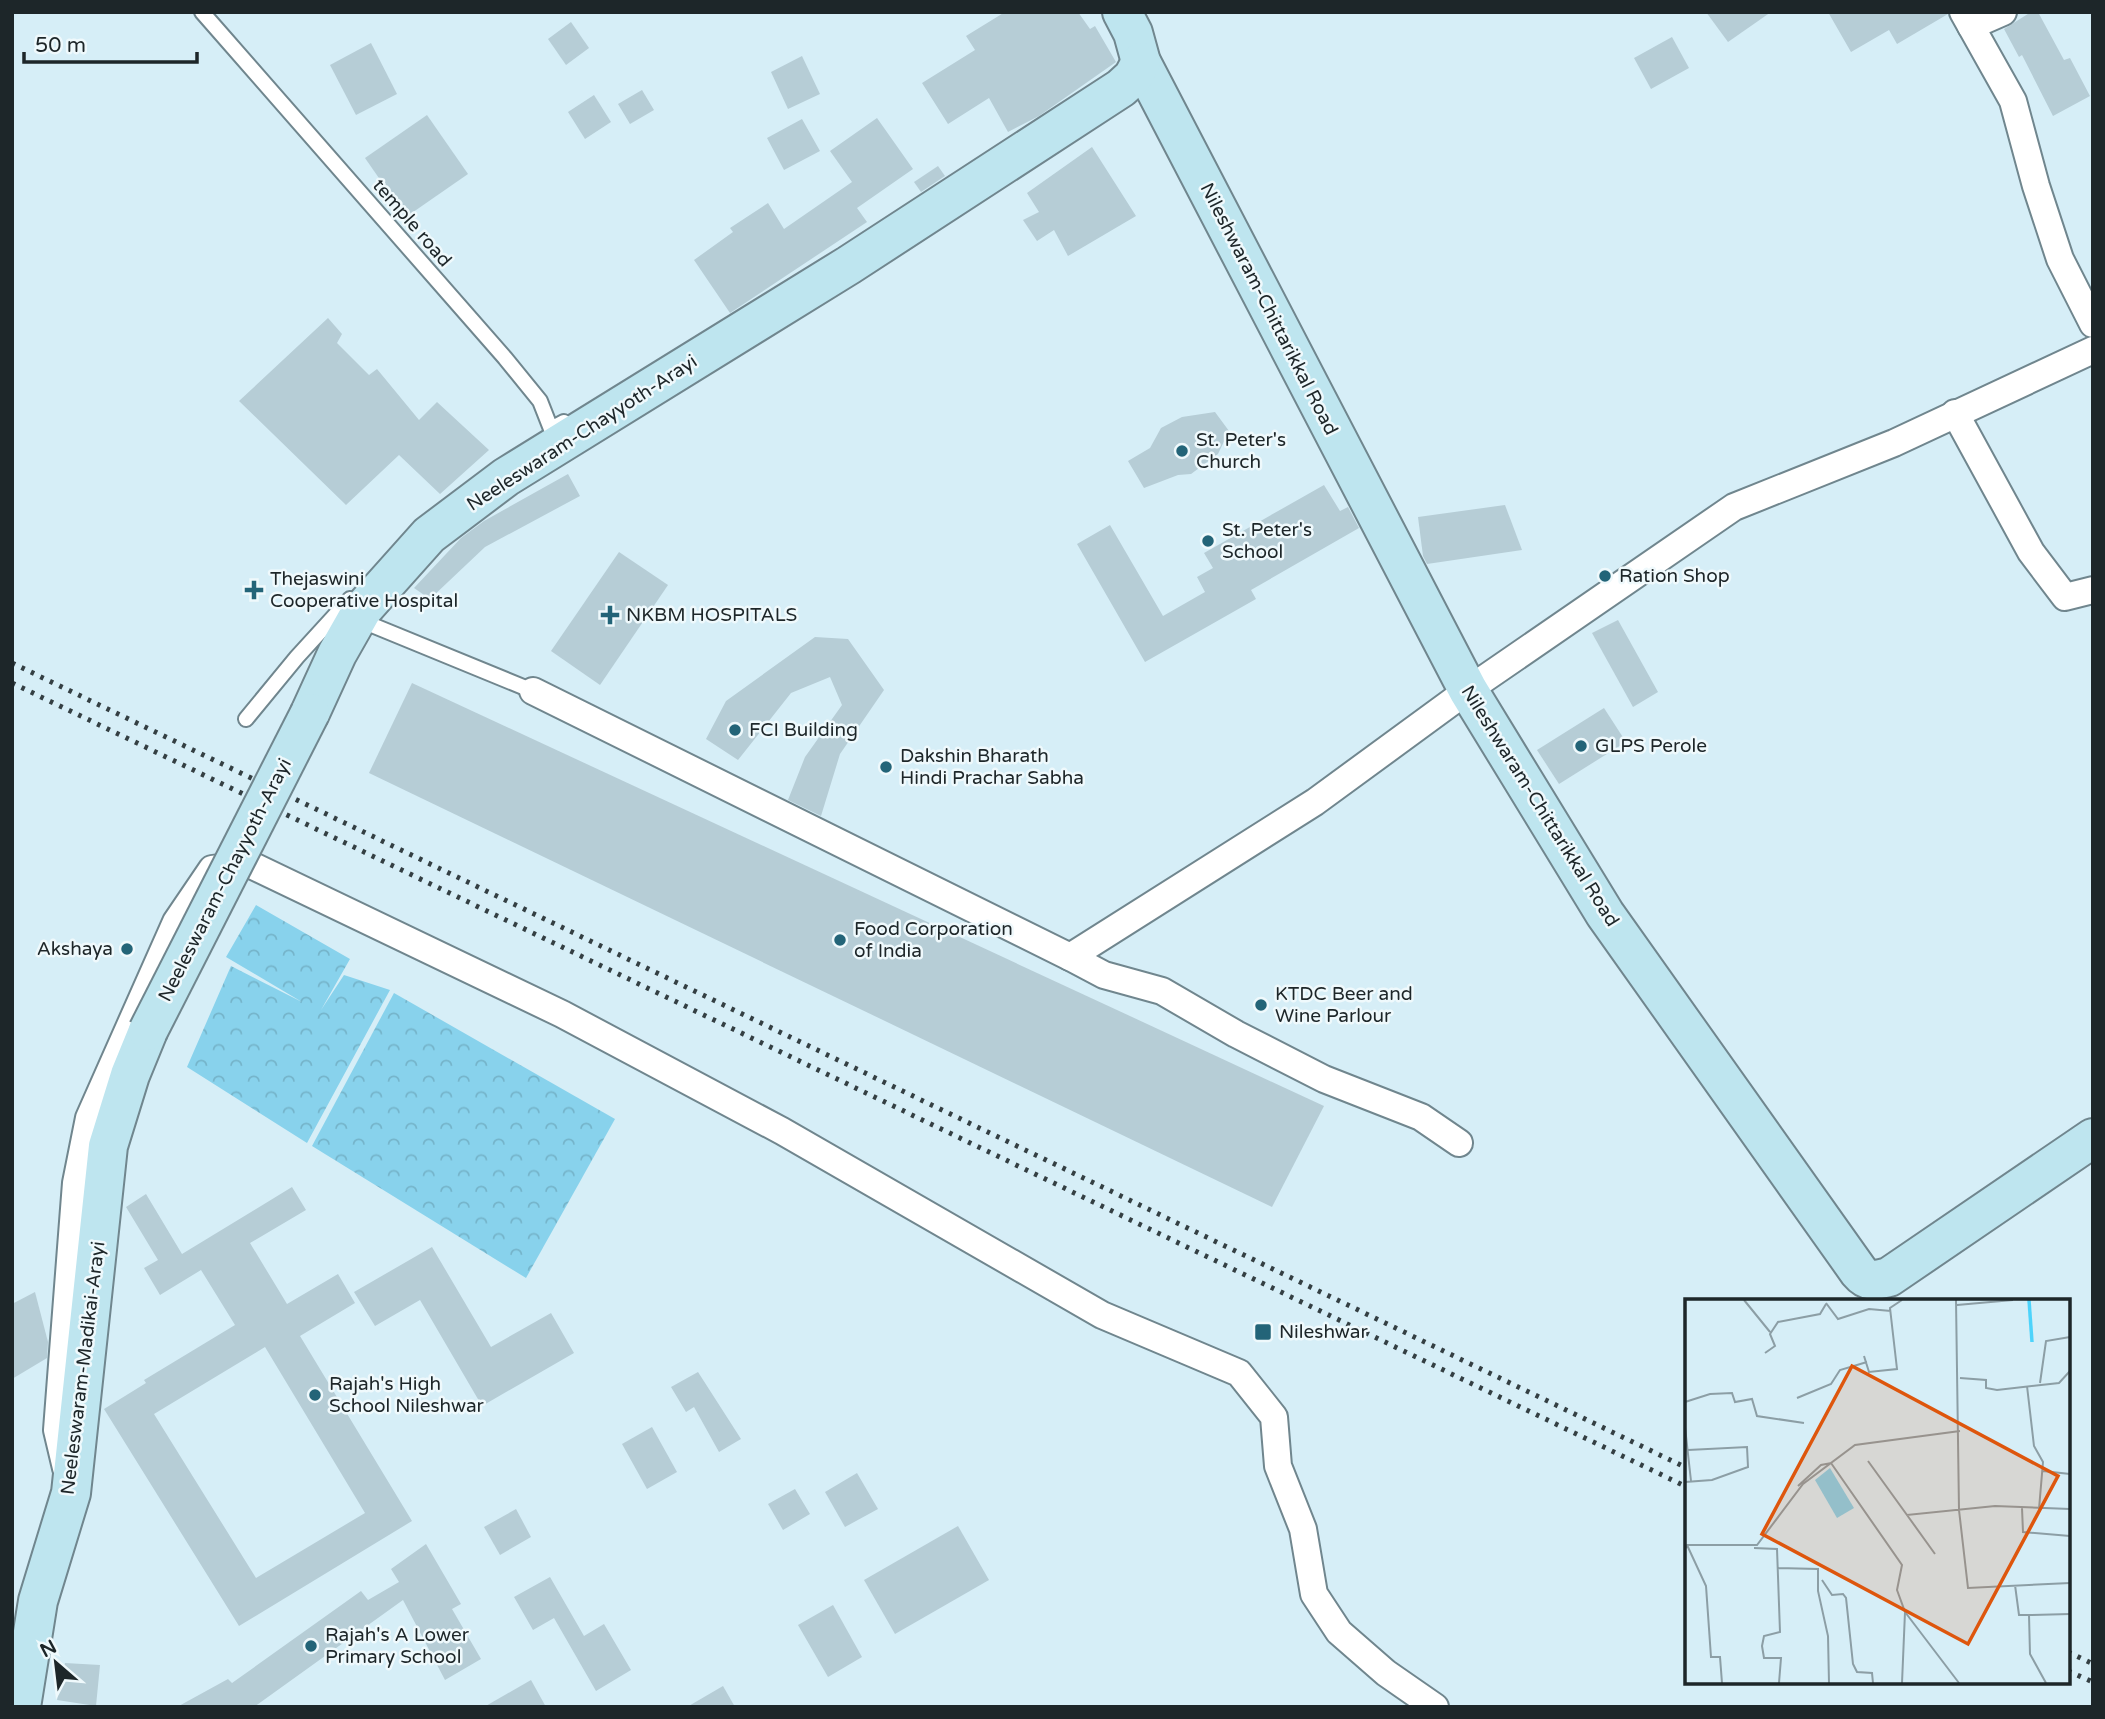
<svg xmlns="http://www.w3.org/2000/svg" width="2105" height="1719" font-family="'Varela Round',sans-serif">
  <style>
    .park { fill: url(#park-crowns) }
    .building { fill: #b6cdd6; fill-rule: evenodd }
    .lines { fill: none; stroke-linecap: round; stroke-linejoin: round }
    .service-casing { stroke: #70868e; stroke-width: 18 }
    .minor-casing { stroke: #70868e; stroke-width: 30 }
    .secondary-casing { stroke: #70868e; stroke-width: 42 }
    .service { stroke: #fff; stroke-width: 14 }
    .minor { stroke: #fff; stroke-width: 26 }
    .secondary { stroke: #bee5ef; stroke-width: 38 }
    .rail { stroke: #343f43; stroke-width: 5; stroke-dasharray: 3.5 7; stroke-linecap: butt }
    .secondary-bridge-casing { stroke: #70868e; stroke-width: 42; stroke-linecap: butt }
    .secondary-bridge { stroke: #bee5ef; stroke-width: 38 }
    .poi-dot { fill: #236478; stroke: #eff9fc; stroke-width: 2.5 }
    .labels { text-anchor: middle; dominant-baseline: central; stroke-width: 5; stroke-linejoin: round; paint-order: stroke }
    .street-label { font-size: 19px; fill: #1d2629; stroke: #eff9fc }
    .poi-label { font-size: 19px; fill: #1d2629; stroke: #eff9fc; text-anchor: start }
    .inset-river { fill: none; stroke: #4dd3fb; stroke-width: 3.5 }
    .inset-road { fill: none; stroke: #8c9ea5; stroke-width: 2 }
    .view { fill: #de560d; fill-opacity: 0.15; stroke: #de560d; stroke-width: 3.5 }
    .inset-edge { fill: none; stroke: #1d2629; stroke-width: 3.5 }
  </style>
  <defs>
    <pattern id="park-crowns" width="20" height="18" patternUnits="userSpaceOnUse" patternTransform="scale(1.75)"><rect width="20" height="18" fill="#88d2ec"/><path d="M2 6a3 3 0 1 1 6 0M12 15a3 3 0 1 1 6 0" fill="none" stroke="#75b4ca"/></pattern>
  </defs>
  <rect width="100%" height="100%" fill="#d6eef7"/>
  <g class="park">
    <polygon points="256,905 350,959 321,1010 344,975 390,990 307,1143 187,1067 231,966 302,1002 226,957"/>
    <polygon points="394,993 615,1119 526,1278 312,1146"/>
  </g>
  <g class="building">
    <polygon points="1005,12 1078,12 1090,29 1095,26 1116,62 1039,116 1008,132 989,98 948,124 922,83 975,50 966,36"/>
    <polygon points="1706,12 1771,12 1728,42"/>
    <polygon points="1828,12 1947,12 1948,14 1897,44 1889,30 1851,52"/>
    <polygon points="2031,12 2038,12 2064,60 2070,58 2090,96 2053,116 2022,55 2019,57 2004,29"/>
    <polygon points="571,22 589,48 566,65 548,39"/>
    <polygon points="1672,37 1689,68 1651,89 1634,58"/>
    <polygon points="371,43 397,94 356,115 330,65"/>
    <polygon points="802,56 820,94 788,109 771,72"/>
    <polygon points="642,90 654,110 630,124 618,104"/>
    <polygon points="594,95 611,122 585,139 568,112"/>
    <polygon points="427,115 468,174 406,217 365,158"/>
    <polygon points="877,118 913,169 857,208 867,222 730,313 694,260 733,232 730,228 768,203 784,229 852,182 830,151"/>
    <polygon points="802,119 820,151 784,170 767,138"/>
    <polygon points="1092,147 1136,216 1068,256 1054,230 1037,241 1023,220 1039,212 1027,193"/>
    <polygon points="938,166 945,176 921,192 914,182"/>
    <polygon points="328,318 342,334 337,343 369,375 377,369 419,420 437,402 489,450 440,494 399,455 346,505 239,401"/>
    <polygon points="1215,412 1229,431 1218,454 1191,474 1178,475 1144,488 1128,461 1150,448 1161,428 1182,417"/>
    <polygon points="568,474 580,496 485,547 430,599 414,588 461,538 484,521"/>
    <polygon points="1324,485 1340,511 1348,507 1359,528 1251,590 1256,599 1145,662 1077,544 1110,525 1163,616 1205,592 1197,577 1213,568 1204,553"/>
    <polygon points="1505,505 1522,550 1427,564 1423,556 1418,517"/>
    <polygon points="619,552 668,585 600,685 551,651"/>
    <polygon points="1618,620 1658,692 1633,707 1592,633"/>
    <polygon points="815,637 848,639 884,690 840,754 821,816 788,800 805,757 842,705 830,677 791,693 738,760 706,739 726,701"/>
    <polygon points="412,683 1324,1106 1272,1207 369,773"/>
    <polygon points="1604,708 1626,742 1559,784 1537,750"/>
    <path d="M292,1187L306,1210L250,1243L287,1304L338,1274L355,1303L300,1336L412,1521L239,1626L104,1409L146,1383L144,1380L235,1325L201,1270L160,1295L144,1268L158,1260L126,1207L146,1194L182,1254ZM265,1347L365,1513L256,1578L154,1414Z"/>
    <polygon points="432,1247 491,1347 551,1313 574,1353 482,1406 420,1300 375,1326 354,1292"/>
    <polygon points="35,1292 48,1342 47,1358 12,1379 12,1304"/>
    <polygon points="698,1372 741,1439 719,1452 694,1407 686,1412 671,1387"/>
    <polygon points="652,1427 677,1472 647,1489 622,1444"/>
    <polygon points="857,1473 878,1509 845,1527 825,1492"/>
    <polygon points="795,1489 810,1514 783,1530 768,1504"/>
    <polygon points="516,1509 531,1537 500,1555 484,1527"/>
    <polygon points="958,1526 989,1580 895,1634 864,1580"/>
    <polygon points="426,1544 461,1604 452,1609 481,1659 445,1680 403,1600 254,1707 177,1707 228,1679 232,1683 361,1591 368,1600 399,1582 391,1569"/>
    <polygon points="550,1577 584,1636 604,1624 631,1670 596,1691 554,1618 533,1630 514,1597"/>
    <polygon points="833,1605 862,1657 828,1677 798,1625"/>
    <polygon points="65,1663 100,1665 96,1706 57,1700"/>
    <polygon points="531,1680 546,1707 484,1707"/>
    <polygon points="723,1686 735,1707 687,1707"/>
  </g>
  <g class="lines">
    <g class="service-casing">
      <g id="service">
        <polyline points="202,12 505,358 540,401 551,429 564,422"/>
        <polyline points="372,617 367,623 533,691"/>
        <polyline points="246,719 297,657 350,599"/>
      </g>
    </g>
    <g class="minor-casing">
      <g id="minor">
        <polyline points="1963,12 2013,101 2036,186 2060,259 2093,324"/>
        <polyline points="1971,26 2003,12"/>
        <polyline points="1955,413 2031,552 2065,597 2093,590"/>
        <polyline points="533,691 1070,957 1315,802 1468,690 1734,507 1894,443 2093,350"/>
        <polyline points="1070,957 1104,975 1162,991 1236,1034 1324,1079 1421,1117 1459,1143"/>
        <polyline points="66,1468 57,1430 76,1183 89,1118 176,922 212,869 249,864 562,1014 782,1131 1102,1315 1239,1373 1274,1417 1278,1466 1303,1529 1314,1594 1339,1632 1386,1673 1435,1707"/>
      </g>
    </g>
    <g class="secondary-casing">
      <g id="secondary">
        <path d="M1122,12L1133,33L1141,62L1468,690L1605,914L1859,1272C1868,1283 1876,1280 1889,1277L2093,1138"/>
        <polyline points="310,713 337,654 362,610 429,535 506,477 849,265 1121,88 1133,77 1141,62"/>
        <polyline points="21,1707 38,1601 71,1493 108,1146 130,1075 148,1031"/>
      </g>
    </g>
    <use href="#service" class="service"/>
    <use href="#minor" class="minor"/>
    <use href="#secondary" class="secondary"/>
    <g class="rail">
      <polyline points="12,663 1687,1468"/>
      <polyline points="12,683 1687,1487"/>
      <polyline points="2068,1652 2093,1664"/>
      <polyline points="2068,1671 2093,1682"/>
    </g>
    <g class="secondary-bridge-casing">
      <polyline id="secondary-bridge" points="148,1031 310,713"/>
    </g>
    <use href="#secondary-bridge" class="secondary-bridge"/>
  </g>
  <g class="poi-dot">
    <circle cx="1182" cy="451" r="7"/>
    <circle cx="1208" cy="541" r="7"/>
    <circle cx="1605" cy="576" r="7"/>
    <path d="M250.5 579.5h7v7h7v7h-7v7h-7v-7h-7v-7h7z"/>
    <path d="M606.5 604.5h7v7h7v7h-7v7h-7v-7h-7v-7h7z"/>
    <circle cx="735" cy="730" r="7"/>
    <circle cx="1581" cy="746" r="7"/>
    <circle cx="886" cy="767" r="7"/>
    <circle cx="840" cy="940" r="7"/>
    <circle cx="127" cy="949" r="7"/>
    <circle cx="1261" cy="1005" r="7"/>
    <rect x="1254" y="1323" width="18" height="18" rx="3.5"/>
    <circle cx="315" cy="1395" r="7"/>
    <circle cx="311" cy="1646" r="7"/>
  </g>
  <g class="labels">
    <g class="street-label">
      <text transform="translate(412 223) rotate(49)">temple road</text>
      <text transform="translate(1269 309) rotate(63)">Nileshwaram-Chittarikkal Road</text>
      <text transform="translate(582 433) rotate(-33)">Neeleswaram-Chayyoth-Arayi</text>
      <text transform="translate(1540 806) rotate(58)">Nileshwaram-Chittarikkal Road</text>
      <text transform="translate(225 880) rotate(-63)">Neeleswaram-Chayyoth-Arayi</text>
      <text transform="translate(83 1368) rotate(-83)">Neeleswaram-Madikai-Arayi</text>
    </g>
    <g class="poi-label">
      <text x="1196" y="440">St. Peter's<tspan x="1196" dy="22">Church</tspan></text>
      <text x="1222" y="530">St. Peter's<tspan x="1222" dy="22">School</tspan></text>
      <text x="1619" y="576">Ration Shop</text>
      <text x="270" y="579">Thejaswini<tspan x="270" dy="22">Cooperative Hospital</tspan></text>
      <text x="626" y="615">NKBM HOSPITALS</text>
      <text x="749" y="730">FCI Building</text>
      <text x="1595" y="746">GLPS Perole</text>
      <text x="900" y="756">Dakshin Bharath<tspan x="900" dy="22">Hindi Prachar Sabha</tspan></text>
      <text x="854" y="929">Food Corporation<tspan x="854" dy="22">of India</tspan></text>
      <text x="113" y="949" text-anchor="end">Akshaya</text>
      <text x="1275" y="994">KTDC Beer and<tspan x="1275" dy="22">Wine Parlour</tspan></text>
      <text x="1279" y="1332">Nileshwar</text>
      <text x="329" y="1384">Rajah's High<tspan x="329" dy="22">School Nileshwar</tspan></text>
      <text x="325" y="1635">Rajah's A Lower<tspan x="325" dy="22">Primary School</tspan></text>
    </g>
  </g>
  <g transform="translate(1685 1299)">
    <rect width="385" height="385" fill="#d6eef7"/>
    <path d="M145,169L169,209L152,219L130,181Z" fill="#88d2ec"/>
    <path class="inset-river" d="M344,1L347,43"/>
    <path class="inset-road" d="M59,1L85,33M271,1L274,211L283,289L385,284M141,4L153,20L184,10L206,12M272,6L328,1M80,54L90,47L85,35L93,23L135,15L141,5M179,57L184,73L212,70L205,9L217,1M275,79L301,81V89L312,91L374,84L385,72M355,84L361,42L385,38M342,87L349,147L358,163L354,210M112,99L146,85L155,71L182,63M0,103L25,95L47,94L50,103L67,100L72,117L119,124M0,128L6,182M183,162L222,216L310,207L385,210M358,172L385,175M0,183L27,181L63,168L62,148L3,151M113,187L136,166L146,164L217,266L212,291L220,313L217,384M337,209L338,233L385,237M222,216L250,255M2,246L21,287L26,358H35L37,384M69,249L92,250L95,333L79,337L77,347L79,359H96L94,384M0,250L2,246H72L118,185L170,146L275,132M92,269L133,270V292L143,337L144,384M137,281L147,296L158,295L161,299L168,365L172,373L187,374L188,384M330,286L334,316H344L345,355L361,384M220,313L274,384M344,316L385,315"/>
    <path class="view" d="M167,67L373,177L283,345L77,235Z"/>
    <rect width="385" height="385" class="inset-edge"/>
  </g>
  <rect width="2105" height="1719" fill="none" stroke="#1d2629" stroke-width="28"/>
  <g transform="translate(56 1663) rotate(332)" stroke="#eff9fc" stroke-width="5" paint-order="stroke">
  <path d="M0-5L12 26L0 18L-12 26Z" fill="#1d2629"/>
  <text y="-10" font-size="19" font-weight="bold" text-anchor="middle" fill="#1d2629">N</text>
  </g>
  <path d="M24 52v10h173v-10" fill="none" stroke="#1d2629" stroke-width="3.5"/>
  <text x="35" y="52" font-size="21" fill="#1d2629" stroke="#eff9fc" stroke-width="5" paint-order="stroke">50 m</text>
</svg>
